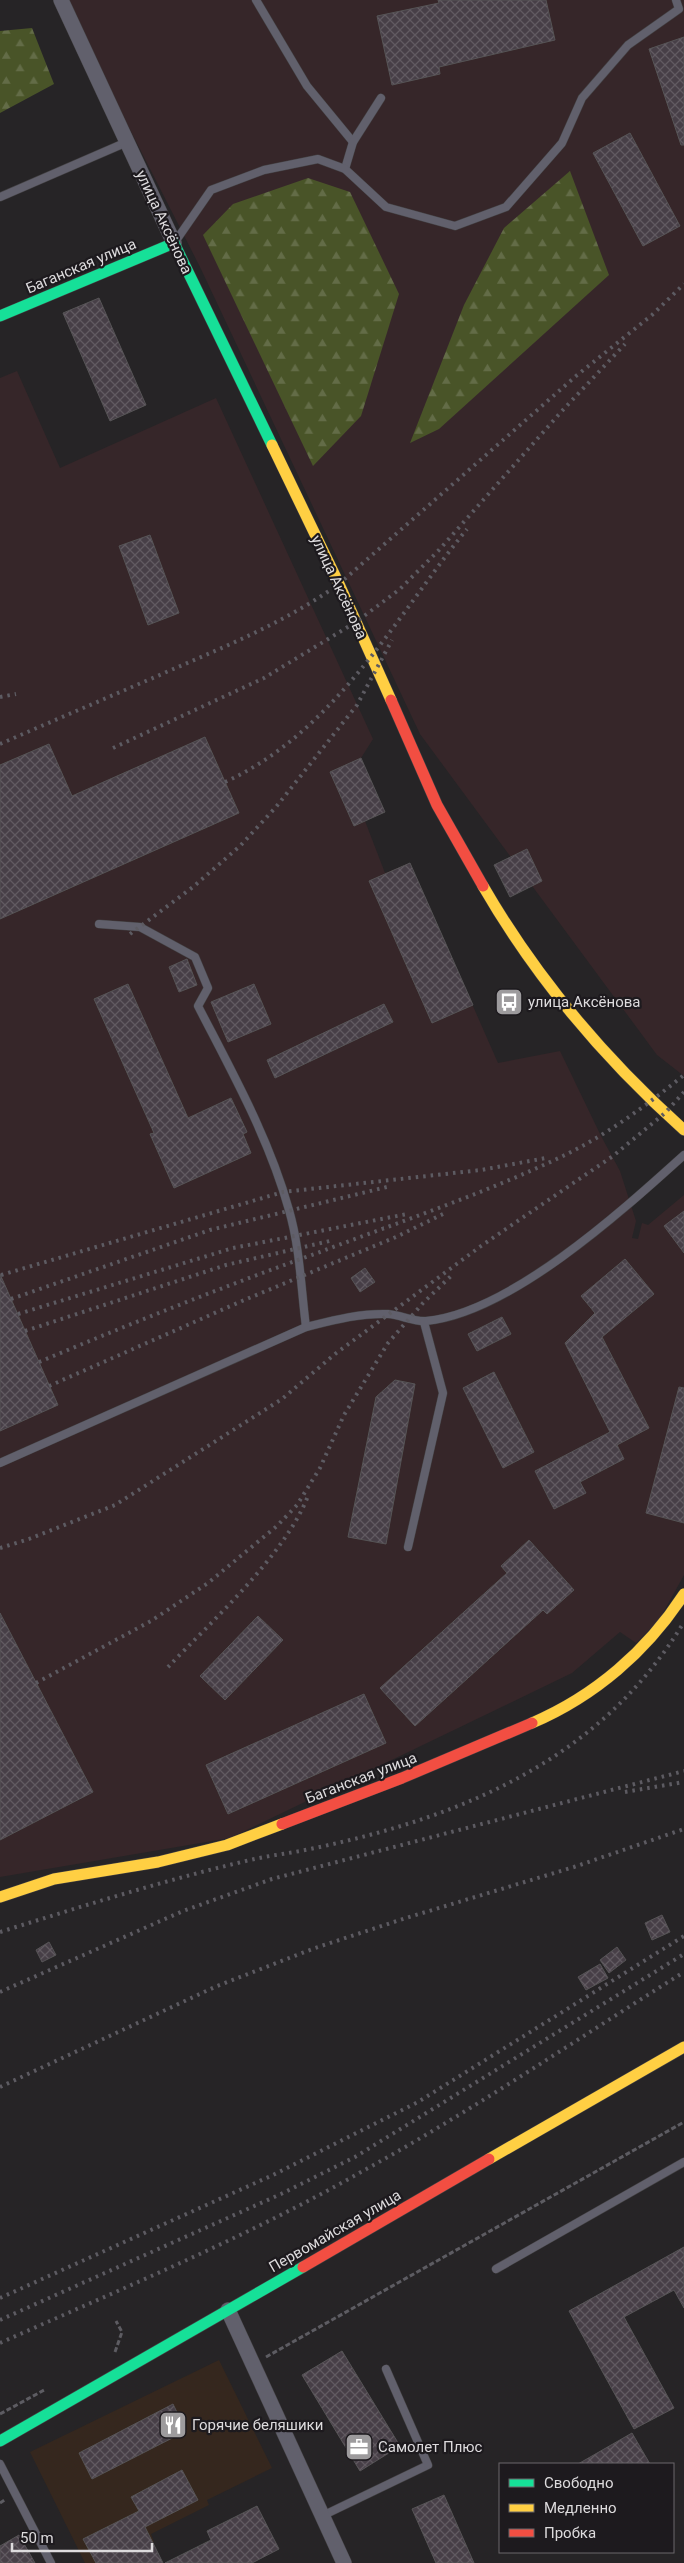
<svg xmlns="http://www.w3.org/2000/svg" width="684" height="2563" font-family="Roboto,sans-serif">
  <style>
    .commercial { fill: #35271e }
    .industrial { fill: #362629 }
    .forest { fill: url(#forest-firs) }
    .building { fill: url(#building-cross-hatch); stroke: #565456 }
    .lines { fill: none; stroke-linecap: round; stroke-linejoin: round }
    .lane-casing { stroke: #434143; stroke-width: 9 }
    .street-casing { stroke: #434143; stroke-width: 16 }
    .fast-casing { stroke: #434143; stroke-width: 12 }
    .slow-casing { stroke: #434143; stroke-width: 12 }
    .jam-casing { stroke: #434143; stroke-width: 12 }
    .path { stroke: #5d5c62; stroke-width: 3; stroke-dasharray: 5 2.5; stroke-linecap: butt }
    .lane { stroke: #61606c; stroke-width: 8 }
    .street { stroke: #61606c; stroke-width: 15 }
    .fast { stroke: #16e098; stroke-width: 11 }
    .slow { stroke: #ffcf43; stroke-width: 11 }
    .jam { stroke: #f24e42; stroke-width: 11 }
    .rail { stroke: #5d5b62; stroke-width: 4; stroke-dasharray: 2.5 5; stroke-linecap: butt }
    .labels { text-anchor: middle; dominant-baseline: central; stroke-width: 4.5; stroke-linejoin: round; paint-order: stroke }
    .street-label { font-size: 15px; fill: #dddbdd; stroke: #1d1a1e }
    .poi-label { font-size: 15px; fill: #dddbdd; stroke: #1d1a1e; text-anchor: start }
  </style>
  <defs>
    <pattern id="forest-firs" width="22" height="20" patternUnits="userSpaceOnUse" patternTransform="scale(1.25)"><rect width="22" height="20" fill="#495428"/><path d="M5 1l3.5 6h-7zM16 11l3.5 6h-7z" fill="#636c47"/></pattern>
    <pattern id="building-cross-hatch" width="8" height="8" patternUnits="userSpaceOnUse" patternTransform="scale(1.25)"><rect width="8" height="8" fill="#473f47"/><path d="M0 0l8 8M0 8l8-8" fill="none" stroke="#615a61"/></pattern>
  </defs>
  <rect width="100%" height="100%" fill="#262426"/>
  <polygon class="commercial" points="219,2360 272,2468 207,2500 209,2505 151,2534 154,2542 122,2558 124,2563 85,2563 30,2452"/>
  <g class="industrial">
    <polygon points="64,0 684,0 684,1076 657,1055 420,734 200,267"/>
    <polygon points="17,371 60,468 216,398 373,739 361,758 385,812 365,821 385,873 410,863 498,1063 560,1051 601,1136 620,1171 636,1221 632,1238 638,1239 642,1223 648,1225 684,1195 684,1575 659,1620 636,1643 620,1632 572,1673 230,1838 0,1877 0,378"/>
  </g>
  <g class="forest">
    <polygon points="32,28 54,84 0,113 0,31"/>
    <polygon points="570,171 609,275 439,429 410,443 464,305 504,228"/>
    <polygon points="308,178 350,192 399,294 361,416 313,466 203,235 233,204"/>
  </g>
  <g class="building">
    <polygon points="438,0 546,0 555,40 439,67 440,74 392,85 377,16 439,3"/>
    <polygon points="684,37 684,145 681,145 649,49"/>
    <polygon points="630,133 680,226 643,246 593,153"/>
    <polygon points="99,298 146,405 110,421 63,313"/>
    <polygon points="150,535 179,613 148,625 119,546"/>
    <polygon points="205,737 239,813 0,919 0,765 49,744 72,796"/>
    <polygon points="361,758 385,812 354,826 330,772"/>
    <polygon points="527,849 542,881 510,897 494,865"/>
    <polygon points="410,863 473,1005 432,1023 369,881"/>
    <polygon points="187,959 197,985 179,992 169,967"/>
    <polygon points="128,984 188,1118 231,1098 247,1132 243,1134 251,1153 174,1188 150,1134 154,1133 94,999"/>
    <polygon points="254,984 271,1024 228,1042 211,1002"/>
    <polygon points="384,1004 393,1022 275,1078 267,1060"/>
    <polygon points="684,1211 684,1253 664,1226"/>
    <polygon points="625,1259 654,1294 602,1337 649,1428 617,1445 624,1459 580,1482 586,1493 554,1509 535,1471 610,1432 565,1343 595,1313 581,1296"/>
    <polygon points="365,1268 375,1282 360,1292 351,1278"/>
    <polygon points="0,1274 58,1405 0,1431"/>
    <polygon points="502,1317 511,1334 477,1351 468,1334"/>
    <polygon points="494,1372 534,1452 503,1468 463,1388"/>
    <polygon points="395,1380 415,1384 386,1544 348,1537 376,1397"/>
    <polygon points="679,1387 684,1388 684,1523 646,1513"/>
    <polygon points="529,1540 574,1590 547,1614 543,1610 415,1726 380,1688 507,1573 501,1566"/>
    <polygon points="0,1613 93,1792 0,1840"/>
    <polygon points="258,1616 283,1640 225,1700 200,1676"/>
    <polygon points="364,1694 386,1743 228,1814 206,1765"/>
    <polygon points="662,1915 670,1932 652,1940 645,1923"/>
    <polygon points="49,1942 56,1955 42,1962 36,1950"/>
    <polygon points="617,1947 626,1960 609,1973 600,1960"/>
    <polygon points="600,1964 608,1978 586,1990 578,1977"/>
    <polygon points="684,2247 684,2308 674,2290 624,2317 674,2408 634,2429 569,2311"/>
    <polygon points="342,2351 400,2446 360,2471 302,2375"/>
    <polygon points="173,2404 186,2431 92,2479 79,2453"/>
    <polygon points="632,2433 650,2464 578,2464"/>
    <polygon points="182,2470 198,2500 145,2527 163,2563 96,2563 83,2539 139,2511 131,2497"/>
    <polygon points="444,2495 474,2563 436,2563 412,2509"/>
    <polygon points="257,2506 279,2549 252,2563 165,2563 211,2540 207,2531"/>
    <polygon points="19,2535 35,2563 0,2563 0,2546"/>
  </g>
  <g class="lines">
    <g class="lane-casing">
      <g id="lane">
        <polyline points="256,0 307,86 353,142"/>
        <polyline points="345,169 353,142 381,98"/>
        <polyline points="0,197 127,142"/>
        <polyline points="175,242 211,190 264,170 318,159 345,169 386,207 455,226 506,207 562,143 582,98 628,45 679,9 676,0"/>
        <path d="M99,924L140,927L195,957L208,988L198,1006C232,1072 269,1138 289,1210C300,1248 301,1288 306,1327"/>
        <path d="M0,1463L306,1327C334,1320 360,1313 388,1314C401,1315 414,1322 426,1321C510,1313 622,1211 684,1155"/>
        <polyline points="408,1547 443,1393 424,1322"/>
        <polyline points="496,2269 684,2162"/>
        <polyline points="0,2464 51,2563"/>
        <polyline points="322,2516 428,2465 386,2369"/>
      </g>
    </g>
    <g class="street-casing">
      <g id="street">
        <polyline points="61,0 174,243"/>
        <polyline points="228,2310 344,2563"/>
      </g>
    </g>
    <g class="fast-casing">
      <g id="fast">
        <polyline points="0,316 174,243 272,445"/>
        <polyline points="0,2441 303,2267"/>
      </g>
    </g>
    <g class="slow-casing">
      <g id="slow">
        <polyline points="272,445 339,584 391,700"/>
        <path d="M483,886C535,976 606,1060 684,1130"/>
        <path d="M532,1723C595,1696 647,1651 684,1594"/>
        <polyline points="0,1897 54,1879 158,1862 227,1845 282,1824"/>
        <polyline points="489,2159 684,2047"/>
      </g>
    </g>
    <g class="jam-casing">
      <g id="jam">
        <polyline points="391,700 437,805 483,886"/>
        <polyline points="282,1824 402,1778 532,1723"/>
        <polyline points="303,2267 489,2159"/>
      </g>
    </g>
    <g class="path">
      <polyline points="115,2352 122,2332 116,2321"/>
      <polyline points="266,2357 684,2122"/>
      <polyline points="0,2414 46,2389"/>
      <polyline points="0,2503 6,2499"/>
    </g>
    <use href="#lane" class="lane"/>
    <use href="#street" class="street"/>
    <use href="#fast" class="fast"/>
    <use href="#slow" class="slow"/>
    <use href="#jam" class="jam"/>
    <g class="rail">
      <polyline points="0,697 16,694"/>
      <path d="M0,744C57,719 114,695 171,670C229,645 287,621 339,584L576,376L652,315L684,284"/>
      <polyline points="113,748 264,678 356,622 400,589 439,550 561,412 625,344"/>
      <path d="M225,782C335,732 394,619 467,529"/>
      <polyline points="130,934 193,887 240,846 276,807 357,705 392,640"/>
      <polyline points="1,1275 283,1192 481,1170 546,1158"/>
      <polyline points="11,1299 210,1230 391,1186"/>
      <polyline points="18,1314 233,1248 407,1214"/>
      <polyline points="25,1331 226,1265 334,1240"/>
      <path d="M39,1362C132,1323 225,1286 320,1252C402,1221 486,1193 565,1155C608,1134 647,1105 684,1075"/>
      <polyline points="49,1386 242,1301 396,1237 443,1214"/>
      <polyline points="0,1548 29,1539 115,1505 282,1399 335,1354 481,1246 613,1156 665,1113 684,1092"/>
      <path d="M168,1667C212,1621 285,1555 308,1496"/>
      <polyline points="36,1683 151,1621 208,1583 277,1526 297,1505 320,1468 344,1415 388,1343 423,1303 451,1276"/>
      <polyline points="625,1792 684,1782"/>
      <path d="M0,1932C83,1906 165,1880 250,1860C271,1855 293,1853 315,1848C465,1816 601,1759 684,1622"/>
      <polyline points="0,1992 183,1911 272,1879 684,1771"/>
      <polyline points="0,2087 217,1986 315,1948 406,1918 574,1867 684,1829"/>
      <polyline points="0,2298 273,2175 418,2102 684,1936"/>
      <polyline points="0,2320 281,2194 355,2157 684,1954"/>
      <path d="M0,2343C121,2289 245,2238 361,2172C472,2111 577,2039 684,1972"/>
    </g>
  </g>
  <defs>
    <g id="bus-square" transform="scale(1.4375)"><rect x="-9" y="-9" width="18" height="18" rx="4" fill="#9d9b9d" stroke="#1d1a1e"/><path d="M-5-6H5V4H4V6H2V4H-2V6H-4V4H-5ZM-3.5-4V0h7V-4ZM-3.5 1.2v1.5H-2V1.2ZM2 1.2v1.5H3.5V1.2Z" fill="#fff"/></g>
    <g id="restaurant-square" transform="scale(1.4375)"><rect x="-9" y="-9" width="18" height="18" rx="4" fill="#9d9b9d" stroke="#1d1a1e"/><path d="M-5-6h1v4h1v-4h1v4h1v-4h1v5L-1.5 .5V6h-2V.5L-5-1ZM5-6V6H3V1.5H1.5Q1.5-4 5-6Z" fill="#fff"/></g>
    <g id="office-square" transform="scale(1.4375)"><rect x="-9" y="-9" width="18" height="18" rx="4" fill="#9d9b9d" stroke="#1d1a1e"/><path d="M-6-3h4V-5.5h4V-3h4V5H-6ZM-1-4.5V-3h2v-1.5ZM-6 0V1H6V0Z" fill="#fff"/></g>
  </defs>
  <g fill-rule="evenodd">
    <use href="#bus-square" x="509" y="1002"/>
    <use href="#restaurant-square" x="173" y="2425"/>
    <use href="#office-square" x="359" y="2447"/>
  </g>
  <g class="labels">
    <g class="street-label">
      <text transform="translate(164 222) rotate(65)">улица Аксёнова</text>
      <text transform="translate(81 266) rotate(-23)">Баганская улица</text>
      <text transform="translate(339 587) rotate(65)">улица Аксёнова</text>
      <text transform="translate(361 1778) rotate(-21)">Баганская улица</text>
      <text transform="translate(335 2231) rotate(-30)">Первомайская улица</text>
    </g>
    <g class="poi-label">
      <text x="528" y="1002">улица Аксёнова</text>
      <text x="192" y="2425">Горячие беляшики</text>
      <text x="378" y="2447">Самолет Плюс</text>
    </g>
  </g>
  <rect x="499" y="2463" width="175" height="90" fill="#1d1a1e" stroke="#6a676a"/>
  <rect x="509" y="2479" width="25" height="8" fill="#16e098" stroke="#6a676a"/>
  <text x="544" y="2488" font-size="15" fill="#dddbdd">Свободно</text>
  <rect x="509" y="2504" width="25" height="8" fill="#ffcf43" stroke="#6a676a"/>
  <text x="544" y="2513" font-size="15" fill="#dddbdd">Медленно</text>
  <rect x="509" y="2529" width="25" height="8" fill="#f24e42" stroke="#6a676a"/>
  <text x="544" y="2538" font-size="15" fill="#dddbdd">Пробка</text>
  <path d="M12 2543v8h140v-8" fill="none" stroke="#dddbdd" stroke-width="2.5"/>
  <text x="20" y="2543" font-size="15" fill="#dddbdd" stroke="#1d1a1e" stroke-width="4" paint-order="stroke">50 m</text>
</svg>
